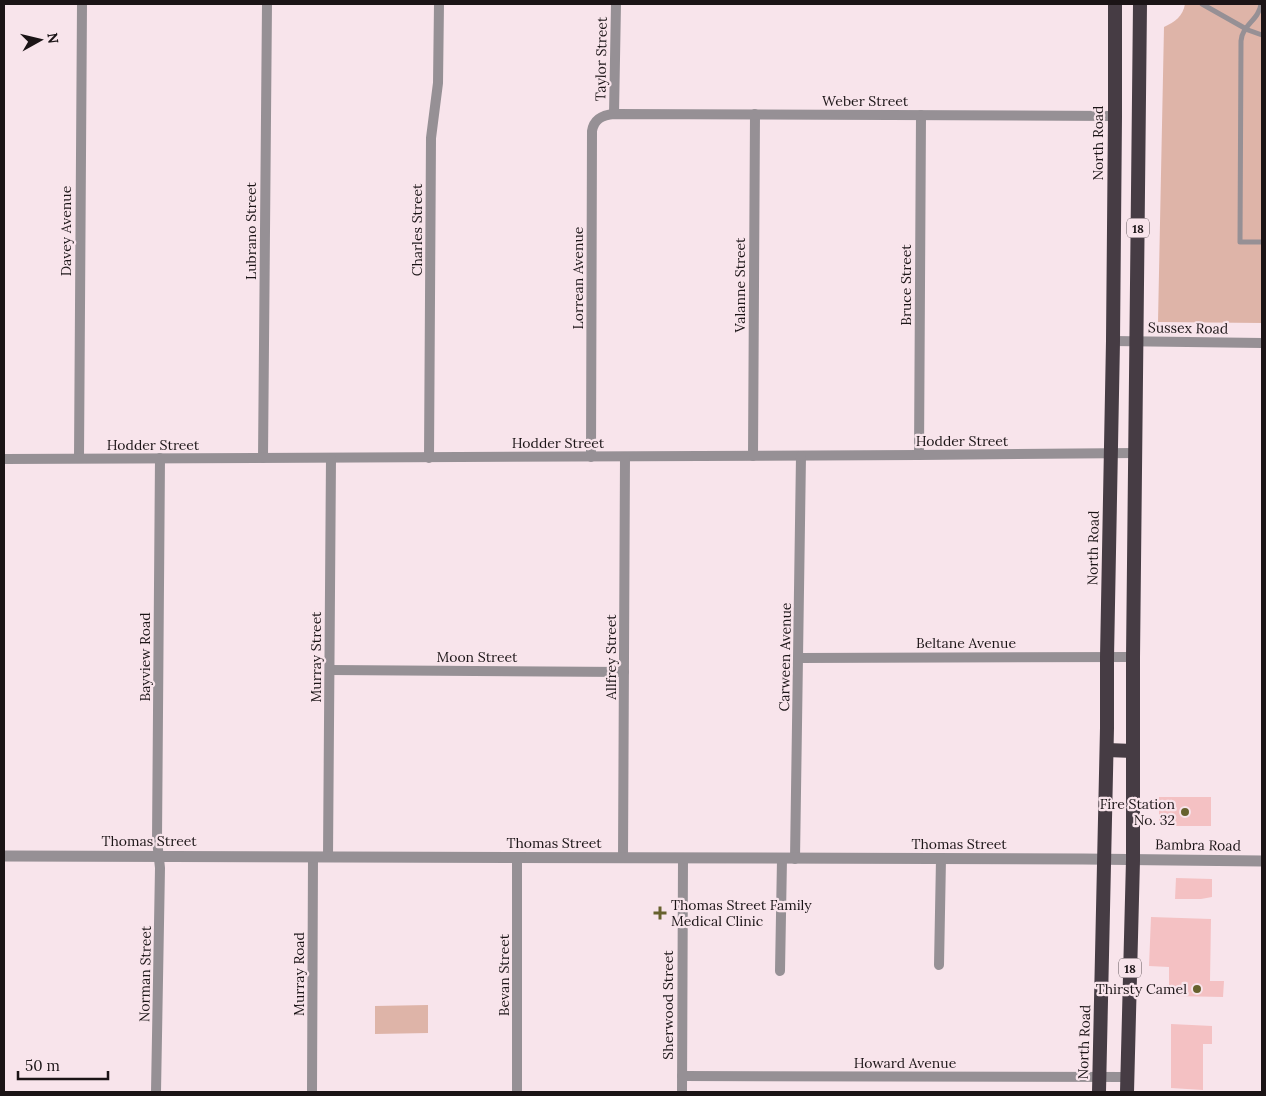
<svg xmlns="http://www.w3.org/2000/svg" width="1266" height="1096" font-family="Lora,serif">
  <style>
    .green { fill: #deb4a8 }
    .building { fill: #f4c1c3 }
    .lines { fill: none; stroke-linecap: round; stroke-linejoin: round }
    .service { stroke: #969095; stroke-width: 5 }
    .minor { stroke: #969095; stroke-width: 10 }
    .tertiary { stroke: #969095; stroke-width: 11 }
    .trunk { stroke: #463c44; stroke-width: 14 }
    .poi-dot { fill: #67612d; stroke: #f8e4eb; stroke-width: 2 }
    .labels { text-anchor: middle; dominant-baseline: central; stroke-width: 4.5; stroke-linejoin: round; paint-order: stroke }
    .shield { fill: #f8e4eb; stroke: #5d5256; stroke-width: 1 }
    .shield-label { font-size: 12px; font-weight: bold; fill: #1b1416 }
    .street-label { font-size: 14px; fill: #1b1416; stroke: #f8e4eb }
    .poi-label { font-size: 14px; fill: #1b1416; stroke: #f8e4eb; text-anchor: end }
  </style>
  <rect width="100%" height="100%" fill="#f8e4eb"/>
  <g class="green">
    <path d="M1185,4H1262V323L1158,322L1164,27C1175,22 1183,16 1185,4Z"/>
    <polygon points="428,1005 428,1033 375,1034 375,1006"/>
  </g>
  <g class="building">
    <rect x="1159" y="797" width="52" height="29"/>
    <polygon points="1176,878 1212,879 1212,897 1201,899 1175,899"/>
    <polygon points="1151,917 1211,919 1210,981 1224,981 1223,997 1173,996 1172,993 1169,992 1169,967 1149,966"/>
    <polygon points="1171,1024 1212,1026 1212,1044 1203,1044 1203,1090 1171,1088"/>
  </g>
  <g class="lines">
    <g class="service">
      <polyline points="1202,4 1248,30 1262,35"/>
      <path d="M1261,4C1259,20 1242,25 1241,41L1240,242H1262"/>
    </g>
    <g class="minor">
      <polyline points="614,114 616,4"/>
      <polyline points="1113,341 1262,343"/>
      <polyline points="919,455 921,115"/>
      <polyline points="753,456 755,114"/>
      <path d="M591,457L592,131C594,119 602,115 614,114L1115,116"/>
      <polyline points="79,458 82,4"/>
      <polyline points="263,458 267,4"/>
      <polyline points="429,458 431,138 438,83 439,4"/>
      <polyline points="4,459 919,455 1136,453"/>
      <polyline points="799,658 1133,657"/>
      <polyline points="330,670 624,672"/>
      <polyline points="328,857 331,458"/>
      <polyline points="623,858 625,457"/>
      <polyline points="795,859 801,456"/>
      <polyline points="939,965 941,859"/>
      <polyline points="780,971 782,859"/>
      <polyline points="682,1076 1127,1077"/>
      <polyline points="156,1092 160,868 157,840 160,458"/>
      <polyline points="312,1092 313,857"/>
      <polyline points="517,1092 517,858"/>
      <polyline points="682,1092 683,859"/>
    </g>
    <polyline class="tertiary" points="4,856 1083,859 1262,861"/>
    <g class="trunk">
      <polyline points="1107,750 1133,751"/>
      <polyline points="1099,1092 1107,728 1107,657 1113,341 1115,116 1115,4"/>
      <polyline points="1127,1092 1133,860 1133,657 1140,4"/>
    </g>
  </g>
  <g class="poi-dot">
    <circle cx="1185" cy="812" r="5"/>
    <path d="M657.5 905.5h5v5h5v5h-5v5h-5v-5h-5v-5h5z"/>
    <circle cx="1197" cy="989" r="5"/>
  </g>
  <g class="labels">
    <g class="shield">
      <rect x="1127" y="218.5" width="22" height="19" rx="4"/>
      <rect x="1119" y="958.5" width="22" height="19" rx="4"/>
    </g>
    <g class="shield-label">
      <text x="1138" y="228">18</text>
      <text x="1130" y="968">18</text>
    </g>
    <g class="street-label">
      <text transform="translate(601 59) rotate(-89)">Taylor Street</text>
      <text x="865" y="101">Weber Street</text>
      <text transform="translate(1098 143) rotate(-90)">North Road</text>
      <text transform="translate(417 230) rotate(-90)">Charles Street</text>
      <text transform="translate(66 231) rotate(-90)">Davey Avenue</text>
      <text transform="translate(251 231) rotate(-90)">Lubrano Street</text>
      <text transform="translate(578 278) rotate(-90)">Lorrean Avenue</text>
      <text transform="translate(740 285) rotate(-90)">Valanne Street</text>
      <text transform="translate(906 285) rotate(-90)">Bruce Street</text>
      <text transform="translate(1188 328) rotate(1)">Sussex Road</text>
      <text x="962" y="441">Hodder Street</text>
      <text x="558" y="443">Hodder Street</text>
      <text x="153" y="445">Hodder Street</text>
      <text transform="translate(1093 548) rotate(-89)">North Road</text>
      <text x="966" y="643">Beltane Avenue</text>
      <text transform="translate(145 657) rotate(-90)">Bayview Road</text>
      <text transform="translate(316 657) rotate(-90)">Murray Street</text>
      <text x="477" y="657">Moon Street</text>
      <text transform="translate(611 657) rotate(-90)">Allfrey Street</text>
      <text transform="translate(785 657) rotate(-89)">Carween Avenue</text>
      <text x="149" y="841">Thomas Street</text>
      <text x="554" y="843">Thomas Street</text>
      <text x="959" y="844">Thomas Street</text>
      <text transform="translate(1198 845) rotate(1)">Bambra Road</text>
      <text transform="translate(145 974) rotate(-89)">Norman Street</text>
      <text transform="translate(299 974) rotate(-90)">Murray Road</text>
      <text transform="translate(504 975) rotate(-90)">Bevan Street</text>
      <text transform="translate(668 1005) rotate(-90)">Sherwood Street</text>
      <text transform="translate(1084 1042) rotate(-88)">North Road</text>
      <text x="905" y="1063">Howard Avenue</text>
    </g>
    <g class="poi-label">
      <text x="1175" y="804">Fire Station<tspan x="1175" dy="16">No. 32</tspan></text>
      <text x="671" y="905" text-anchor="start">Thomas Street Family<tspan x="671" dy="16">Medical Clinic</tspan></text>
      <text x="1187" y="989">Thirsty Camel</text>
    </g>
  </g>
  <rect width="1266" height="1096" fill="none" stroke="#1b1416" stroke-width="10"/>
  <g transform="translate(40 40) rotate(82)" stroke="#f8e4eb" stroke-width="4" paint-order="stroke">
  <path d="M0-4L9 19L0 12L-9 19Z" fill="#1b1416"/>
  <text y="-8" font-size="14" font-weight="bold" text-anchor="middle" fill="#1b1416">N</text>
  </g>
  <path d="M18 1071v8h90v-8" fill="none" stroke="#1b1416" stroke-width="2.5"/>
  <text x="25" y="1071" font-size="15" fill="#1b1416" stroke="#f8e4eb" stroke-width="4" paint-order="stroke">50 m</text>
</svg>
